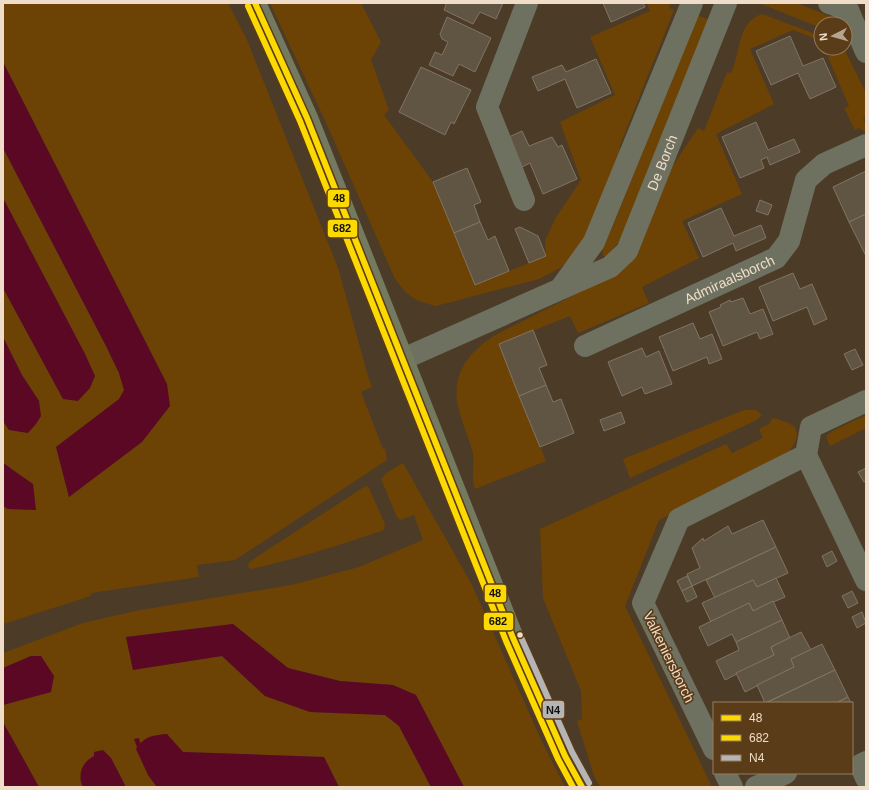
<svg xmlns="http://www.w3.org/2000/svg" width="869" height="790" font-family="Helvetica,sans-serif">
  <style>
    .green { fill: #6d4305 }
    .water { fill: #5b0825 }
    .building { fill: #605543; stroke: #807563 }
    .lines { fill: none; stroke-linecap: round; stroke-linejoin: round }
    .minor { stroke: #6e715f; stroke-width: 22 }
    .major { stroke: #737a60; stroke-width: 22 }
    .bus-1-casing { stroke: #5b3c18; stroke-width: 9 }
    .bus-2-casing { stroke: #5b3c18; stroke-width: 9 }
    .bus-3-casing { stroke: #5b3c18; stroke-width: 9 }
    .bus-1 { stroke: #fcd900; stroke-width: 6 }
    .bus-2 { stroke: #fcd900; stroke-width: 6 }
    .bus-3 { stroke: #b5b5b5; stroke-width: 6 }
    .bus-dot { fill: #efdcc9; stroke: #5b3c18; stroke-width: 1.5 }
    .labels { text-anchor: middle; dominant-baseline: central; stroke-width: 3.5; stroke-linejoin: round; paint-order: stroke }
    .street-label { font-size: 14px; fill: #efdcc9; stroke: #5b3c18 }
    .line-badge { stroke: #5b3c18; stroke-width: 1.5 }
    .pale-badge-label { font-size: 11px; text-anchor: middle; font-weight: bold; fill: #111 }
  </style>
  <rect width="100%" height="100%" fill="#4c3b27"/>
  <g class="green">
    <polygon points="3,3 228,3 247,40 338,268 368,376 372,387 361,392 383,449 385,449 387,460 235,560 197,565 199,577 91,593 91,596 3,624 3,506 8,509 36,510 9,466 3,463 3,421 9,430 39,401 22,375 3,337 3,288 63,399 95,376 85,354 3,198 3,148 106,346 119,373 124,390 120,399 56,447 69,497 81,488 167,384 3,62"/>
    <path d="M270,3H361L381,42L371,60L389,110L384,115L433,182L475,285L546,256L545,241L555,219L581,180L560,122L615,95L590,37L650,11L647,3H671L669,8L674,10L619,148L626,151L597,225L575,254L560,268L539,279L436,306C414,301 408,296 395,279L328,127Z"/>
    <polygon points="759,3 797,3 839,20 843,24 821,24 821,28"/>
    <path d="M762,14L821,36V41L793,30L750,49L774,104L716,134L742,194L682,221L699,258L642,287L649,303L578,333L570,316L499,344L546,461L475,489C470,476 476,463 472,450C468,435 461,421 458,406C451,372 470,351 497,334L602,281L670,170L698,128L704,131L727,72L731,73C741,52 737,22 762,14Z"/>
    <polygon points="697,15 712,21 625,235 606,256 603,256 602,250 615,221"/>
    <polygon points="844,49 866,93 866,116 863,118 866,125 866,131 864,131 859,128 855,130 844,108 849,106 828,57"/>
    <polygon points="744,410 756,410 762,415 757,420 630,478 623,459"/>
    <polygon points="866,415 866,428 830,446 826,436 833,431"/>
    <path d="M776,418C781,421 789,422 793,426C805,436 786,456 779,463L659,520L625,606L712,787H600L594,776L577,721L582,719L581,691L543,598L540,529L726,444L732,453L763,438L759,429L769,424L772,419Z"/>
    <polygon points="403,463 472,585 543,744 565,787 464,787 416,695 393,685 340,681 288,668 233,624 126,637 133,669 222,656 265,696 310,712 385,715 399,726 431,787 339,787 324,757 183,752 173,742 144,740 137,747 148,775 157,787 126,787 111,758 94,756 80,780 83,787 39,787 3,722 3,705 51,692 31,656 3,668 3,653 83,623 135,611 291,585 359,567 423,540 414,515 400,520 397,517 381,479 386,473"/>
    <path d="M368,486L385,524L384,530C340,545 296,559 251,569L248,567L249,562L364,487Z"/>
  </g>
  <g class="water">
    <polygon points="3,62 167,384 170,406 142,442 69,497 56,447 119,399 124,390 119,373 106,346 3,148"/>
    <polygon points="3,198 85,354 95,376 90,388 78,401 63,399 3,288"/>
    <polygon points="3,337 22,375 39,401 41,416 36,424 28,433 9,430 3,421"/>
    <polygon points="3,463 33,484 36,510 8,509 3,506"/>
    <polygon points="233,624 288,668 340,681 393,685 416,695 464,787 431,787 399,726 385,715 310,712 265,696 222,656 133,670 126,637"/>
    <polygon points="31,656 41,656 54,676 51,692 3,705 3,668"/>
    <polygon points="3,722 39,787 3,787"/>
    <path d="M167,734L183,752L324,757L339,787H157L148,775L136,749L137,747L134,739L139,738L140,743L142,742C148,735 158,735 167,734Z"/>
    <path d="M103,750L111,758L126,787H83C77,775 82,762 94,756V752Z"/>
  </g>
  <g class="building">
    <polygon points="445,3 503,3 496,19 480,12 473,24 444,10 446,5"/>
    <polygon points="603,3 643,3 645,7 611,22"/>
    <polygon points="447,17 491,38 475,72 459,64 453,76 429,65 435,52 442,55 448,42 442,39 440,34"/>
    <polygon points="790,36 803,66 823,58 836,87 810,99 798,73 771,85 756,51"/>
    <polygon points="596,59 611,93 577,108 565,79 538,91 532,77 562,65 566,72"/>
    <polygon points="421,67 471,90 454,124 451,122 445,135 399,112"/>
    <polygon points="756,122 768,150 794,139 800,152 770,165 767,157 761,160 764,168 740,178 722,137"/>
    <polygon points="522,131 529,146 552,137 558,147 562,145 577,179 543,194 530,163 522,167 509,137"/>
    <polygon points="467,168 481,202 474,205 480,222 454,233 433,182"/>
    <polygon points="866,171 866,214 849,222 833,187"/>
    <polygon points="760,200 772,205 768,215 756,211"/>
    <polygon points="721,208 734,236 761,225 766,238 736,251 733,243 703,257 688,223"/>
    <polygon points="866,214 866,256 849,222"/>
    <polygon points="480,222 488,240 495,236 509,271 475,285 454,233"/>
    <polygon points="520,227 538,236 546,256 529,263 515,229"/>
    <polygon points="793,273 800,289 812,284 827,319 814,325 807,307 773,321 759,287"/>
    <polygon points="743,298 750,314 763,309 773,334 760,339 757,332 723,346 709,312 721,307 720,305 730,300 731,302"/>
    <polygon points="693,323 700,339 712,334 722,359 709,364 707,357 673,371 659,337"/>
    <polygon points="533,330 547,365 539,368 546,385 519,396 499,344"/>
    <polygon points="642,348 646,357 659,351 672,384 645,394 642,387 622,396 608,362"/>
    <polygon points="855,349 863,365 852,370 844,354"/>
    <polygon points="546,385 553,402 561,399 574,433 540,447 519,396"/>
    <polygon points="621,412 625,423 604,431 600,420"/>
    <polygon points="866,468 866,481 864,482 858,472"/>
    <polygon points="763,520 776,547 692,586 687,574 700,568 692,548 703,538 704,541 728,526 732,534"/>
    <polygon points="776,547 788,573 757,587 753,580 715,598 706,580"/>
    <polygon points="832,551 837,561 827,567 822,556"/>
    <polygon points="687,576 692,586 682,591 677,581"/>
    <polygon points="776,578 785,597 753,611 749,603 711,622 702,603 753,580 757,587"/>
    <polygon points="692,586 697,597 687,602 682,591"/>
    <polygon points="852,591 858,603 848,608 842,596"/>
    <polygon points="773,601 782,620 736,642 732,634 708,646 699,627 749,603 753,611"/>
    <polygon points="862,612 866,623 857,628 852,617"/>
    <polygon points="782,620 790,638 771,647 774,655 725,680 716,661 739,650 736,642"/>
    <polygon points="801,632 811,650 791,659 794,667 745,692 736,673 774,655 771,647"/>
    <polygon points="822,644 835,670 765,703 757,685 794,667 791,659"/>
    <polygon points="835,670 848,697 836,703 835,702 832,703 766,703"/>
    <polygon points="848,697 851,703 832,703 835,702 836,703"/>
  </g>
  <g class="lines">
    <g class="minor">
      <polyline points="829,3 848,10"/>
      <polyline points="848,10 866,52"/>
      <polyline points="524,200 487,107 527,3"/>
      <polyline points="561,288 594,242 692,3"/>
      <path id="s1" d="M585,346L776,258L789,241L806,180L824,164L866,145"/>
      <path id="s2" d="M403,359L610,267L627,251L726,3"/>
      <polyline points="806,455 866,580"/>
      <polyline points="714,749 643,603 679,519 806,455 811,427 866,401"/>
      <polyline points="866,762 860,765 866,778"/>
      <polyline points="725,773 732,787"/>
      <polyline points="756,787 786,773"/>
    </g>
    <polyline class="major" points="255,3 307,118 513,638 565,756 582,787"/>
    <g class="bus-1-casing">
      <polyline id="bus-1" points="255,3 307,118 513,638 565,756 582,787"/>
    </g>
    <g class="bus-2-casing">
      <polyline id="bus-2" points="248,6 300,121 506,641 558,759 573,787"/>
    </g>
    <g class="bus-3-casing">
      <polyline id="bus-3" points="520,635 572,752 589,783"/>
    </g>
    <use href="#bus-1" class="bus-1"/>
    <use href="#bus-2" class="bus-2"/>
    <use href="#bus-3" class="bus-3"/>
  </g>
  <circle class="bus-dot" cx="520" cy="635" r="3.5"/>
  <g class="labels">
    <g class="street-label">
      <text stroke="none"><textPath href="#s2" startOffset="345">De Borch</textPath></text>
      <text stroke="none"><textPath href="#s1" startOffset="159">Admiraalsborch</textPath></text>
      <text transform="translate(669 657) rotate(64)">Valkeniersborch</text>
    </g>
  </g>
  <g class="line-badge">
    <rect x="327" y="189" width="23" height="19" rx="4" fill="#fcd900"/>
    <rect x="327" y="219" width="31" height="19" rx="4" fill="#fcd900"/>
    <rect x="484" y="584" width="23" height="19" rx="4" fill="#fcd900"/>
    <rect x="483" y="612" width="31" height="19" rx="4" fill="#fcd900"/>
    <rect x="542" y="700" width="23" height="19" rx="4" fill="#b5b5b5"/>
  </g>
  <g class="pale-badge-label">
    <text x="339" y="202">48</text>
    <text x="342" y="232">682</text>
    <text x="495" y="597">48</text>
    <text x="498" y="625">682</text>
    <text x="553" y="714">N4</text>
  </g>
  <rect width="869" height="790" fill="none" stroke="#efdcc9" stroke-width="8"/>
  <rect x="713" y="702" width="140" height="72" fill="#5b3c18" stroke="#967c5f"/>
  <rect x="721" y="715" width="20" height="6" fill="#fcd900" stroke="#967c5f"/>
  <text x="749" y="722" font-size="12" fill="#efdcc9">48</text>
  <rect x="721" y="735" width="20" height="6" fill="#fcd900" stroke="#967c5f"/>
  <text x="749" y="742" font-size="12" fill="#efdcc9">682</text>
  <rect x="721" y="755" width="20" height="6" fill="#b5b5b5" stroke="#967c5f"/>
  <text x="749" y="762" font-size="12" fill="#efdcc9">N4</text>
  <g transform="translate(833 36) rotate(264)"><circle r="19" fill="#5b3c18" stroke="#967c5f"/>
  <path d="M0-3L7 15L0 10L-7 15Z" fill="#b6a490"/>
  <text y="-6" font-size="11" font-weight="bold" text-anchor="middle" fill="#efdcc9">N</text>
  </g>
</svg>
